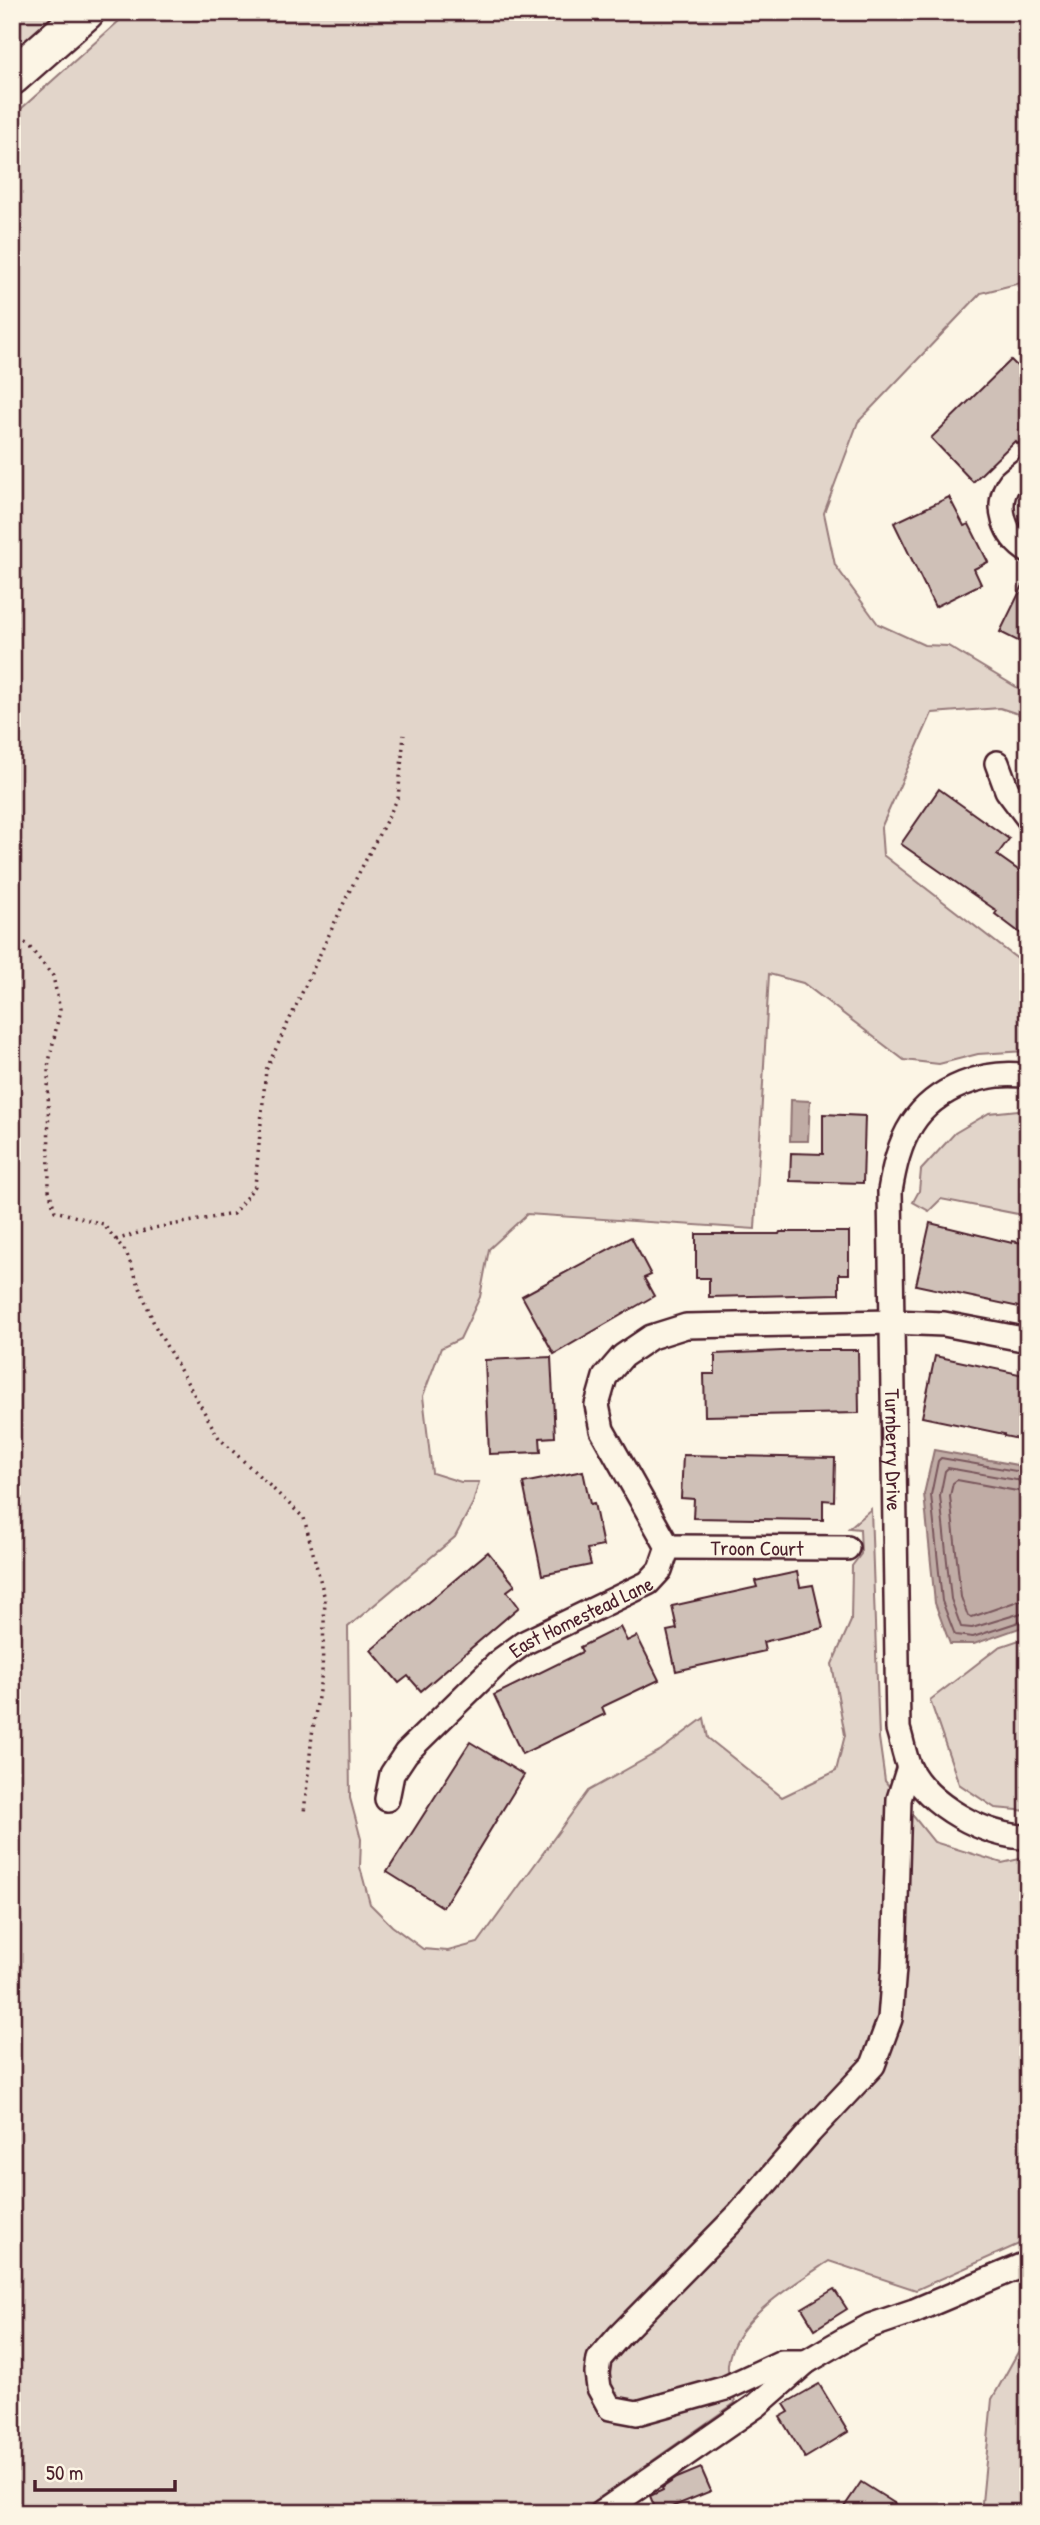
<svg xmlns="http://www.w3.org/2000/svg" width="1040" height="2525" font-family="'Patrick Hand',sans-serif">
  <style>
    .green { fill: #e2d5ca; stroke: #967a7a; stroke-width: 2 }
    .water { fill: #c0aca5; stroke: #917474; stroke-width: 2 }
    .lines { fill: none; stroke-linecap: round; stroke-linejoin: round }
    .shore { stroke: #79575c; stroke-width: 2 }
    .building { fill: #cfc0b7; stroke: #4a1f2b; stroke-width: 2 }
    .minor-casing { stroke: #4a1f2b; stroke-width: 28 }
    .highway-casing { stroke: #4a1f2b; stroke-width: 40 }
    .path { stroke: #4a1f2b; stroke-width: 3.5; stroke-dasharray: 2 5; stroke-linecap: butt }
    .minor { stroke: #fcf5e5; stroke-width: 23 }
    .highway { stroke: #fcf5e5; stroke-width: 35 }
    .labels { text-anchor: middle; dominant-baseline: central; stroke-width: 5; stroke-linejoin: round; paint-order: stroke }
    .street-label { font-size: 21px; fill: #4a1f2b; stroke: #fcf5e5 }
  </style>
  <rect width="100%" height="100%" fill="#fcf5e5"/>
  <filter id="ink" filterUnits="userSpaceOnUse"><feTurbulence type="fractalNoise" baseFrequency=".0143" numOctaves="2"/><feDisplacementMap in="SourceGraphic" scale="14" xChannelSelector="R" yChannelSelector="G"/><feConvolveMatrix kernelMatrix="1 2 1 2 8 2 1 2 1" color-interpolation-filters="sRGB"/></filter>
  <g filter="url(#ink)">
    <g class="green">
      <polygon points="12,12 64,12 12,58"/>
      <path d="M129,12H1028V281L981,293L858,422L824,513L835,565L878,624L924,645L948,646L1028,694V717L1000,708L932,713L881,828L883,855L1028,967V1051L978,1054L939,1064L904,1060L803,983L769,974L755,1229L527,1214L489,1249L480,1297L460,1339L441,1348L423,1396L432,1473L461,1482H479L473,1503L455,1537L348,1627L350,1798L361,1839L360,1867L370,1904L392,1926L423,1949L448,1951L478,1943L588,1791L661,1750L704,1718L708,1738L782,1797L836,1771L845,1735L832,1664L851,1621L852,1566L861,1554L860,1529L849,1528L871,1509L879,1738L885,1781L934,1842L1002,1863L1028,1857V2240L916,2290L829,2261C794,2284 732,2320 728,2365C727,2376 733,2391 735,2403L578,2513H12V117Z"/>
      <polygon points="1028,1109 1028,1216 941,1199 929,1211 913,1202 919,1191 921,1170 955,1133 989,1113"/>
      <polygon points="1028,1637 1028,1811 995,1808 959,1784 930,1700 999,1647"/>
      <polygon points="1028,2334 1028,2513 981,2513 992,2399"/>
    </g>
    <g class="water">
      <polygon points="791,1100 810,1101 808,1141 790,1141"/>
      <polygon points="934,1450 1028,1467 1028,1625 974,1644 950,1644 935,1603 924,1494"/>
    </g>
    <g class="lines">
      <g class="shore">
        <polyline points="1028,1473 941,1458 938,1461 931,1495 942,1601 955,1635 973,1637 1028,1619"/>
        <polyline points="1028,1482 948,1468 945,1471 940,1496 951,1599 961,1627 972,1628 1028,1611"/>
        <polyline points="1028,1493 957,1480 953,1483 950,1496 961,1597 968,1616 972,1617 1018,1601 1028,1600"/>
      </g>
    </g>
    <g class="building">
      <polygon points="1011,360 1028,377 1028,435 1018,444 1015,441 973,482 931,438"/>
      <polygon points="949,497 964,526 969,524 988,562 974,569 981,584 935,607 894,523"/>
      <polygon points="1028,575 1028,646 1000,632"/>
      <polygon points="939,789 1009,839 997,855 1028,877 1028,939 995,914 997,911 901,844"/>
      <polygon points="823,1114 865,1116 863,1183 790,1181 791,1153 823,1154"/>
      <polygon points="930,1223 1012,1243 1012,1241 1028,1244 1028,1309 916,1285"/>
      <polygon points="780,1232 849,1232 849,1274 839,1274 839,1294 709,1297 709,1278 696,1278 696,1234 779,1234"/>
      <polygon points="631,1237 651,1275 644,1278 654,1296 554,1354 522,1296"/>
      <polygon points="805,1350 858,1350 859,1413 705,1416 704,1374 715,1374 715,1354"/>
      <polygon points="935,1356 1028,1376 1028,1441 1004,1436 1004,1434 922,1417"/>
      <polygon points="551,1357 555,1437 540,1438 541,1452 489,1454 485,1360"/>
      <polygon points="683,1455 835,1458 834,1501 823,1500 823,1520 693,1518 694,1499 681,1498"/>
      <polygon points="583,1471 590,1504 594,1503 603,1546 587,1549 591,1565 542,1575 523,1483"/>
      <polygon points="488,1552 515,1585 507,1591 519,1607 421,1691 408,1676 399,1683 371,1650"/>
      <polygon points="797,1572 800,1587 813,1585 823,1628 763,1642 765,1651 676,1671 667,1631 677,1629 672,1606 757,1587 755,1581"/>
      <polygon points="620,1627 627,1641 637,1636 659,1680 602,1707 605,1714 522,1754 494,1695 582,1652 580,1647"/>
      <polygon points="470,1742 524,1775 443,1907 387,1872"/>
      <polygon points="834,2289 847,2309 815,2329 802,2308"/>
      <polygon points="819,2384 848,2432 805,2458 780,2417 789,2412 784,2404"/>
      <polygon points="701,2468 711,2491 657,2513 650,2496 663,2490 662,2488 677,2478"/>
      <polygon points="861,2482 910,2513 853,2513 844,2507"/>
    </g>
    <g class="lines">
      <g class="minor-casing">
        <g id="minor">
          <path d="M1028,467C1022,472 1015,477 1010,482C993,504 1005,538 1028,551"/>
          <polyline points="997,763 1007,790 1028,818"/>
          <path id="s1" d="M1028,1076C986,1069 935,1088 912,1124C899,1144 894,1168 890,1191L898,1729C902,1741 904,1755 909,1767C926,1804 987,1838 1028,1837"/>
          <path id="s2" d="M668,1547L847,1548"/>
          <path id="s3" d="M387,1799L392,1774L406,1753L502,1659L524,1643L648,1583L660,1570L668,1547L602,1430L597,1405L605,1377L623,1356L651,1337L686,1326L892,1322L944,1324L1028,1340"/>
          <polyline points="806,2362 782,2362 726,2388 637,2413 610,2408 599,2388 597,2373 599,2359 620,2335 739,2214 810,2132 873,2065 890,2019 894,1968 899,1799 909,1767"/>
          <polyline points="601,2513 757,2405 806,2362 842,2341 870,2326 914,2311 1028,2263"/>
        </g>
      </g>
      <g class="highway-casing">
        <polyline id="highway" points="12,77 86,12"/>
      </g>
      <g class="path">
        <polyline points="12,937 27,944 53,976 60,1010 48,1067 49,1190 55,1211 103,1224 126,1252 155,1326 219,1438 304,1518 325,1599 322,1672 312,1735 304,1813"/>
        <polyline points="116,1240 154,1228 233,1214 255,1186 266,1070 348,894 398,798 404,735"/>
      </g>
      <use href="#minor" class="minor"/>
      <use href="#highway" class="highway"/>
    </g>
  </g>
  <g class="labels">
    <g class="street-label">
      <text stroke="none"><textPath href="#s1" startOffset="462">Turnberry Drive</textPath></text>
      <text stroke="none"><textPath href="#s2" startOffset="89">Troon Court</textPath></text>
      <text stroke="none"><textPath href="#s3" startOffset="275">East Homestead Lane</textPath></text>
    </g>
  </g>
  <rect width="1040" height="2525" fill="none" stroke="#fcf5e5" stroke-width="42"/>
  <rect x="21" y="21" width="998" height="2483" fill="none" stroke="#4a1f2b" stroke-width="2.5" filter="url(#ink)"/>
  <path d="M35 2480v10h140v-10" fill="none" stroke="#4a1f2b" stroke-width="3.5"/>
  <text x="46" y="2480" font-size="21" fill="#4a1f2b" stroke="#fcf5e5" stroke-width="5" paint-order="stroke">50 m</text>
</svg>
